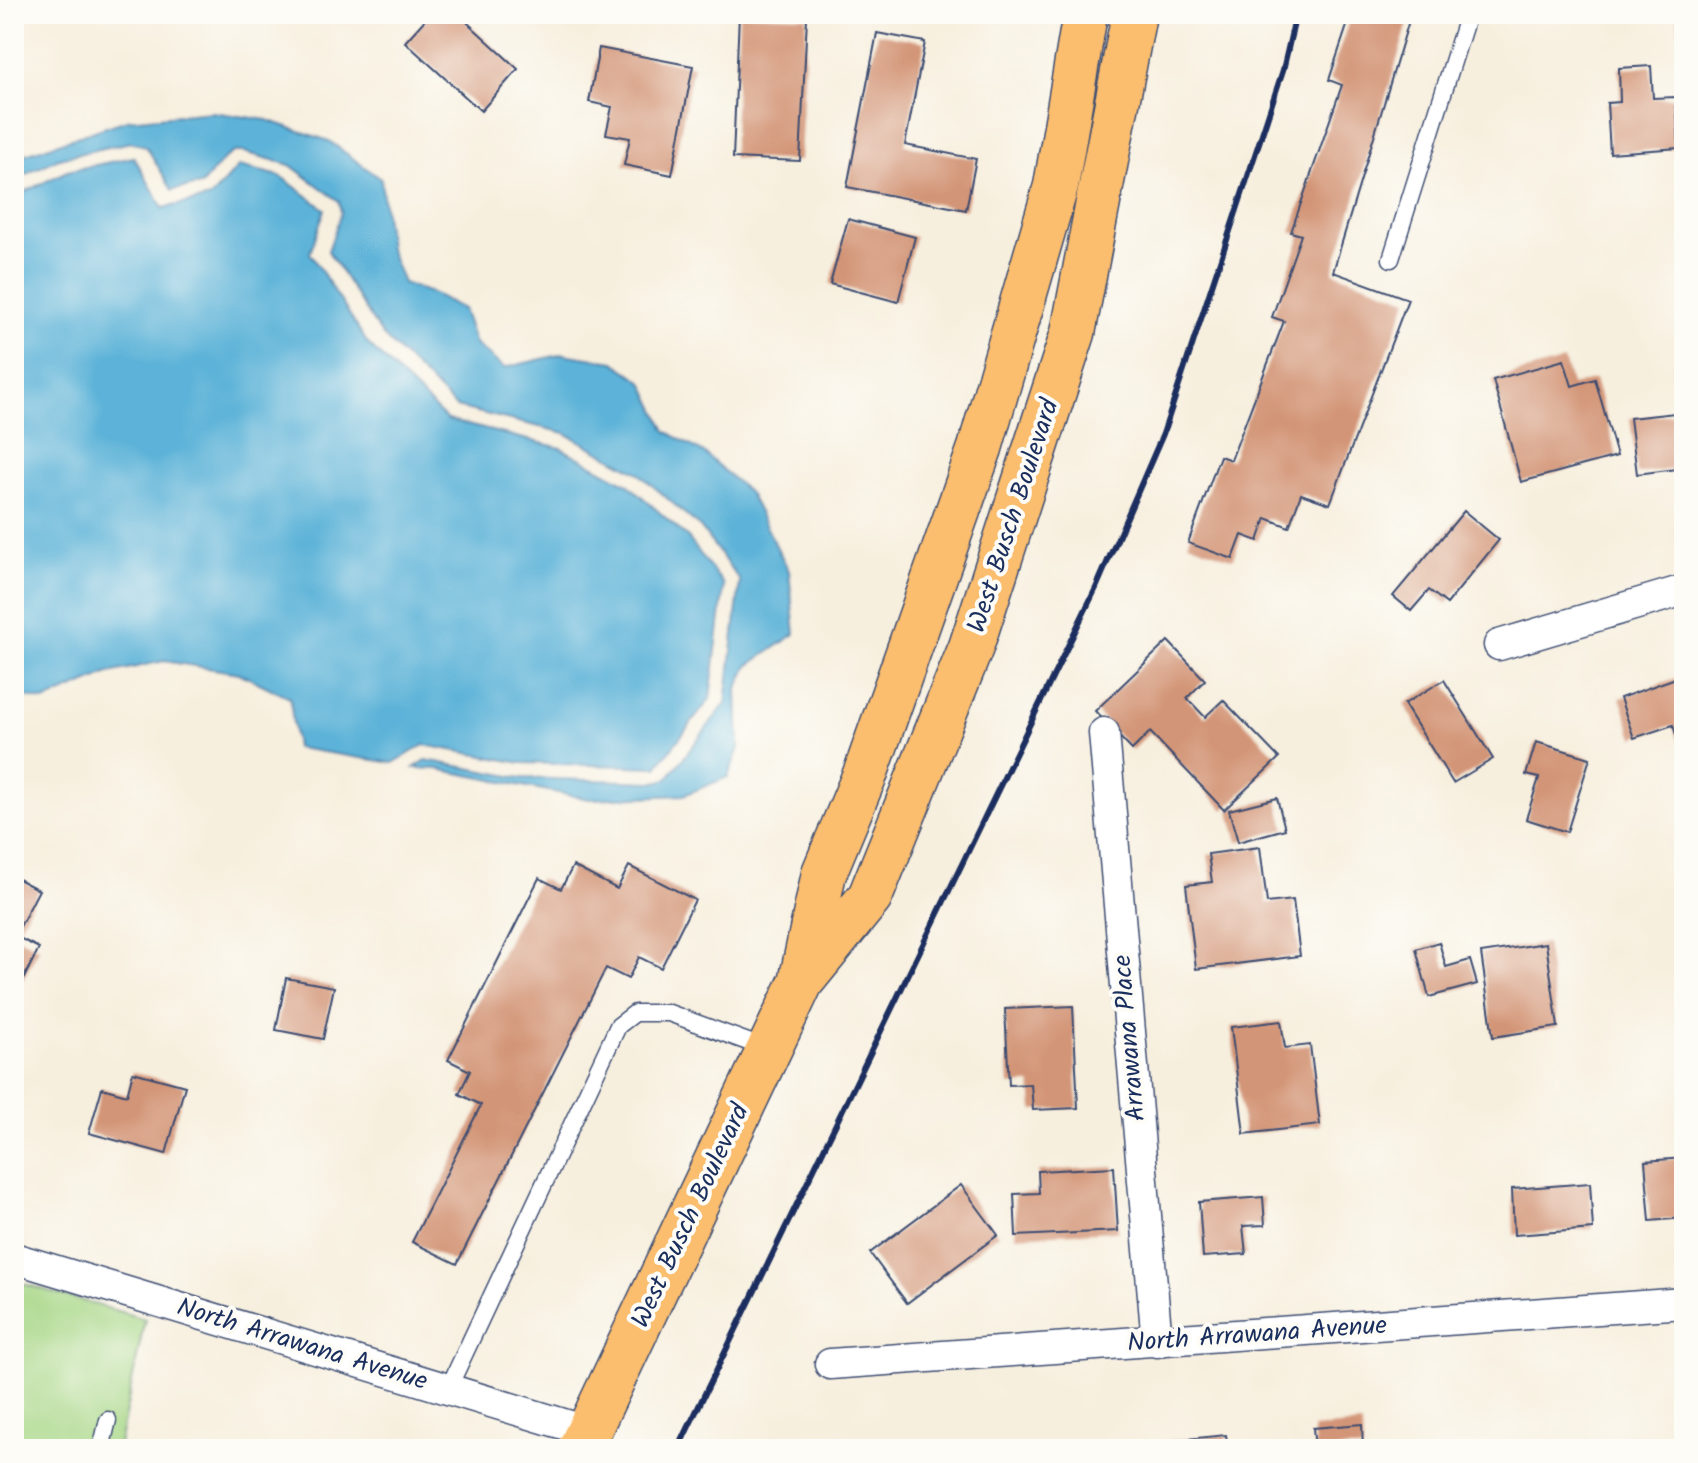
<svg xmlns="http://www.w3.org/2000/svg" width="1698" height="1463" font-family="Kalam,sans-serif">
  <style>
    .green { fill: #a5d684; stroke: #608271; stroke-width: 2 }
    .water { fill: #5bb2d8; stroke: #3b709b; stroke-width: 2 }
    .building { fill: #d39577 }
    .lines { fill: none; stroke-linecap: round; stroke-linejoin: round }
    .lane-casing { stroke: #3c4c71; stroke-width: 19 }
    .street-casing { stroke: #3c4c71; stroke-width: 33 }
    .primary-casing { stroke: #3c4c71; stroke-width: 47 }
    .lane { stroke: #fff; stroke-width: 16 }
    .street { stroke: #fff; stroke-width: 30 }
    .primary { stroke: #fbbd6e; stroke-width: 44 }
    .rail { stroke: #1b2f5e; stroke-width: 6 }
    .labels { text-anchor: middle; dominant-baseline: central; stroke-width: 8; stroke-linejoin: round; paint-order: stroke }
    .street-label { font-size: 26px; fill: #1b2f5e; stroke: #fdfcf7 }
  </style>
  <rect width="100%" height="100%" fill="#fdfcf7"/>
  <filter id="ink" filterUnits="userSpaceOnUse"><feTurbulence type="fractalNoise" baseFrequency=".0125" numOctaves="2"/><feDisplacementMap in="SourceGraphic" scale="16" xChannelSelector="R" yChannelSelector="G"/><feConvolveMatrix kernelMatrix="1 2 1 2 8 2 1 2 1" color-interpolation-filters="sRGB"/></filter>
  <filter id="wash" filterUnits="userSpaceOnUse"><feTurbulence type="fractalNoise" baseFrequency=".006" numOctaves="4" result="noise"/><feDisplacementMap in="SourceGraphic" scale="32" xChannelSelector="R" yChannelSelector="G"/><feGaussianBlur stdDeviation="1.8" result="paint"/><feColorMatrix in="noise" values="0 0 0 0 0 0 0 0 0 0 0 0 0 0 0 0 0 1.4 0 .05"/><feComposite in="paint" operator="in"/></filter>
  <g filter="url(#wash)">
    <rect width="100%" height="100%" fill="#f7efde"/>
    <polygon class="green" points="14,1281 145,1319 118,1449 14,1449"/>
    <g class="water">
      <polygon points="212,112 267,120 329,141 381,179 389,248 403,283 434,294 463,309 475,344 504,368 563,354 614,362 643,382 666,431 704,453 749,493 789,571 795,634 748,666 737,689 739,748 728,777 684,795 589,799 437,769 414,768 426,760 521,778 656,782 667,779 726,703 740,581 700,527 637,472 565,433 456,407 382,335 328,251 341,213 339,201 290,165 244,152 234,152 226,157 201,185 172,190 146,146 131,142 59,158 14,180 14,158 127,120"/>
      <polygon points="134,157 163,208 210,198 239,166 280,176 325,209 310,253 368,344 447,420 561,448 628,484 688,538 724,585 710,699 657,767 522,763 424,745 393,763 296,748 290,698 239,673 164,661 109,673 44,701 14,694 14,197 67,171"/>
    </g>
    <g id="blocks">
      <g class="building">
        <polygon points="430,14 458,14 518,69 481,111 405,42"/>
        <polygon points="739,14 807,17 800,161 733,158"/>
        <polygon points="1351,14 1411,14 1333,272 1408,299 1330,504 1301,494 1289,527 1266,518 1258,541 1242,535 1233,559 1188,543 1220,456 1231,460 1284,321 1272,317 1301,235 1291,232 1342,85 1329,80"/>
        <polygon points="1677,14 1684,14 1684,69 1682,69"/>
        <polygon points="877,33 925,42 905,145 976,159 966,210 847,187"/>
        <polygon points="599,48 693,66 672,175 624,165 630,138 606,134 612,107 589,102"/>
        <polygon points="1651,66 1653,98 1676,97 1679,148 1610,153 1607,103 1620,102 1619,68"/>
        <polygon points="848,219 915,237 898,302 830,284"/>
        <polygon points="1564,360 1572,386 1595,379 1617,456 1521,482 1493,380"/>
        <polygon points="1684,412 1684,468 1637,474 1630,418"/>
        <polygon points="1464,511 1499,540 1447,604 1429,590 1411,611 1393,596"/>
        <polygon points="1168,641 1205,680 1187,698 1205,717 1223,700 1279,758 1224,810 1150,732 1132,750 1095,711"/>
        <polygon points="1684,675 1684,739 1678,741 1673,725 1634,738 1620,698"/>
        <polygon points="1444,680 1493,759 1453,783 1404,704"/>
        <polygon points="1536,742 1590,758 1567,832 1526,819 1539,778 1526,775"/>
        <polygon points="1277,798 1285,829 1238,842 1229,810"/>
        <polygon points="1260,847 1267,903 1293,900 1300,956 1196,969 1186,885 1212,882 1208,854"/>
        <polygon points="573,866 617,889 629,866 695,900 661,968 639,957 628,979 606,968 457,1264 412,1242 481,1105 459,1094 470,1071 448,1060 539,878 561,889"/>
        <polygon points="14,877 39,890 15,936 39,948 14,998"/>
        <polygon points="1439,942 1446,967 1470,960 1477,984 1429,997 1416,949"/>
        <polygon points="1546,943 1558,1027 1493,1037 1481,953"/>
        <polygon points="286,978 334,987 323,1039 276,1030"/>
        <polygon points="1073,1006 1078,1108 1033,1110 1031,1084 1009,1085 1005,1009"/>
        <polygon points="1281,1021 1285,1048 1310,1045 1320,1125 1244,1134 1231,1027"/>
        <polygon points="133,1072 185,1086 166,1154 89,1133 102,1088 127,1095"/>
        <polygon points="1684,1158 1684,1218 1650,1221 1645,1161"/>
        <polygon points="1114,1167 1118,1231 1016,1236 1014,1194 1039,1193 1038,1171"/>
        <polygon points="1590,1183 1593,1229 1514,1235 1512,1189"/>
        <polygon points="961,1185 998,1235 907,1303 870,1253"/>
        <polygon points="1263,1197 1265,1225 1243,1226 1246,1254 1203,1257 1199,1202"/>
        <polygon points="1362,1424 1363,1449 1315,1449 1313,1428"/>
        <polygon points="1226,1435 1228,1449 1108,1449 1108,1447"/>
      </g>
    </g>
  </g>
  <g filter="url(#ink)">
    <use href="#blocks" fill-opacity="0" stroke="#3c4c71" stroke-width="2"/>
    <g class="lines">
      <g class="lane-casing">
        <g id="lane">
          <polyline points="1391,259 1468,14"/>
          <polyline points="448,1389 618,1026 635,1013 669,1013 767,1049"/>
          <polyline points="101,1449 108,1420"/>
        </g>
      </g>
      <g class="street-casing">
        <g id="street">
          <polyline points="1499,645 1684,590"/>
          <polyline points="1104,733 1157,1342"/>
          <polyline points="14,1258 590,1432"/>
          <polyline points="830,1364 1684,1303"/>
        </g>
      </g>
      <g class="primary-casing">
        <g id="primary">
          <polyline points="805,977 870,897 971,647 1073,333 1134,14"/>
          <polyline points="580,1449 801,982 824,873 866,772 980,448 1056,186 1085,14"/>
        </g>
      </g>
      <use href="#lane" class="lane"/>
      <use href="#street" class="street"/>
      <use href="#primary" class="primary"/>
      <polyline class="rail" points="678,1449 1096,588 1163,434 1283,70 1296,14"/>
    </g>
  </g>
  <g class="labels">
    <g class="street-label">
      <text transform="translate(1014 516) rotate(-72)">West Busch Boulevard</text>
      <text transform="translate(1130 1038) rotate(-95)">Arrawana Place</text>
      <text transform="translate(691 1216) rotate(-65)">West Busch Boulevard</text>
      <text transform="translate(1257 1335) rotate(-4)">North Arrawana Avenue</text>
      <text transform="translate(302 1345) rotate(17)">North Arrawana Avenue</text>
    </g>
  </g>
  <rect width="1698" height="1463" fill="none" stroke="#fdfcf7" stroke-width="48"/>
</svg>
